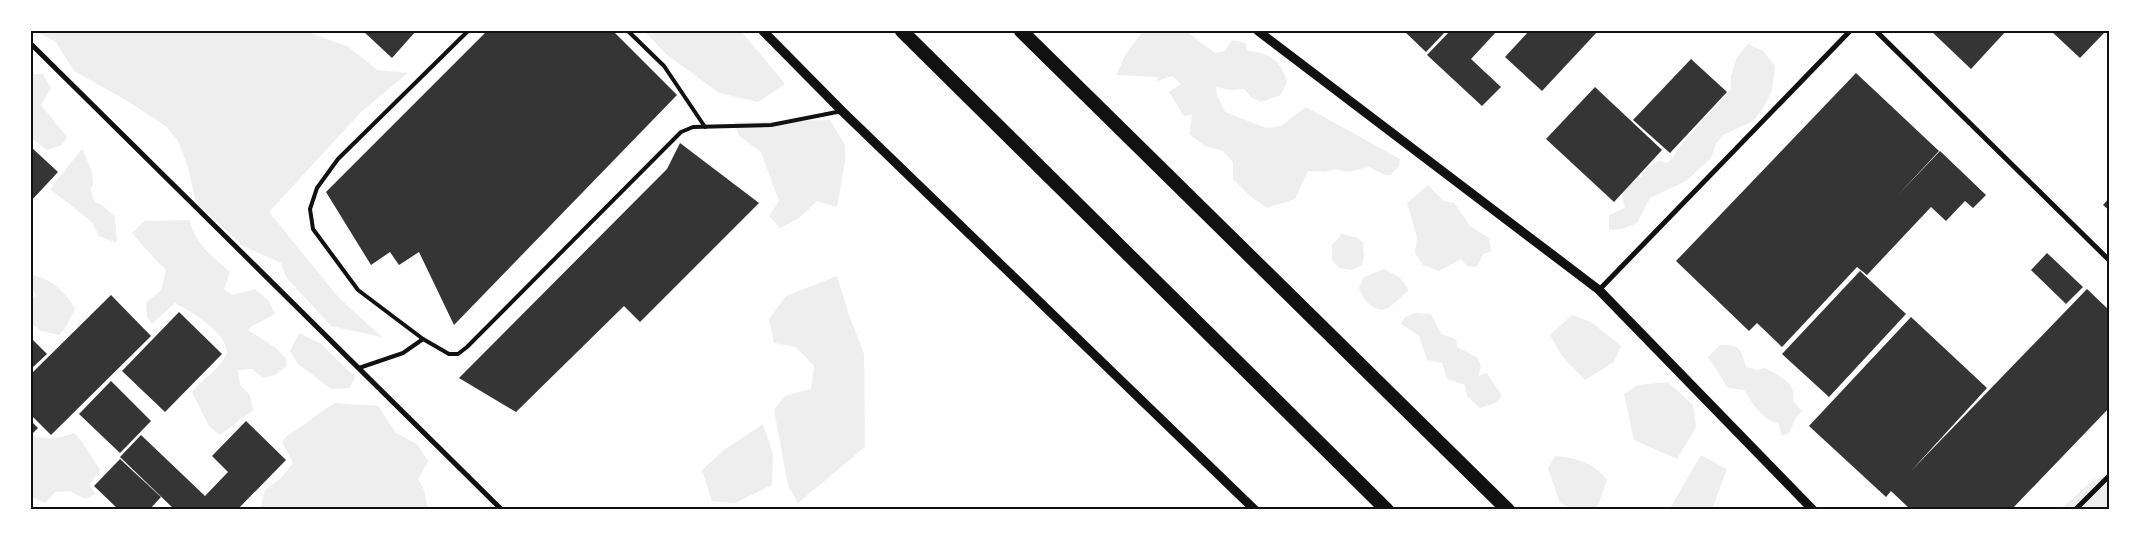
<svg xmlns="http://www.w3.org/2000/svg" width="2141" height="541" font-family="Karla,sans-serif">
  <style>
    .green { fill: #eee }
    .building { fill: #353535 }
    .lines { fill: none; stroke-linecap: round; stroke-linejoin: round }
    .service { stroke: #111; stroke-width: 4 }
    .minor { stroke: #111; stroke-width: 5 }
    .tertiary { stroke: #111; stroke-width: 9 }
    .trunk { stroke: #111; stroke-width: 14 }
    .neatline { fill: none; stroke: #111; stroke-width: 2 }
  </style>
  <rect width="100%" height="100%" fill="#fff"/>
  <g class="green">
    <polygon points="35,31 305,31 349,47 377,70 408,73 361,112 269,212 339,298 382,337 331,326 286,277 281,263 243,246 196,203 188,167 178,141 167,127 129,102 74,71 56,42"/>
    <polygon points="644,31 741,31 785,84 758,102 719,93 666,54"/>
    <path d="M1143,31H1186L1215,53L1225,51L1232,40L1245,43L1248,51C1269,52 1281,61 1287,82L1281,95L1261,102L1252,98L1244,89L1229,90L1216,87L1217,95L1225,112L1266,128L1281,126L1306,107L1400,159L1399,166L1390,175H1385L1369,167L1347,172L1335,169L1324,172L1308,171L1295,199L1267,208L1249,195L1233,179V162L1223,151L1205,146L1189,134L1192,115L1184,116L1169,92L1181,84L1172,76L1157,81L1158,77L1116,75L1126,54Z"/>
    <polygon points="1748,44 1763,51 1775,66 1772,90 1764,107 1753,121 1723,135 1716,144 1711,158 1686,181 1650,198 1637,223 1622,229 1609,230 1609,215 1625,208 1620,187 1627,177 1641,177 1648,167 1659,161 1667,163 1674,157 1679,147 1731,89 1731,76 1737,57"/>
    <polygon points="31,74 43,74 51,88 41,105 67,137 62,145 47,150 31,138"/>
    <polygon points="830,120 845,145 845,161 837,207 817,201 799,218 780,228 769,216 779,201 761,152 739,136 734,122"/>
    <polygon points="82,149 92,171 93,185 90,189 95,202 102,205 115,217 117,243 99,236 92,222 50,189"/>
    <polygon points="1428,185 1443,201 1454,203 1470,226 1489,238 1491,251 1483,254 1477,267 1467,266 1461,259 1439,271 1423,265 1415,253 1417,237 1407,203"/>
    <path d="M189,220C197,246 211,255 230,272L224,289L232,295L255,289L269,301L275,314L252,326L248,330L276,348L286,358L287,366L275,375L263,378L252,369L238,370L240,385L250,395L253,410L220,435L209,426L192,392C200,382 222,366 226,355C232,336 189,310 175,303L152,324L147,317L146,303L161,290L166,270L153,257L132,233L144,221Z"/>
    <polygon points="1342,234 1358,238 1363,243 1364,258 1362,265 1352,270 1339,268 1332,260 1332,245"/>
    <path d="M1384,269L1399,277L1409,290C1402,295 1397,302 1391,306C1377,317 1363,300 1359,288L1364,277Z"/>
    <path d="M31,275C53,279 63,291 75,308L66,327L59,335L41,331L31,323V300L36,295L31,286Z"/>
    <polygon points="837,276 849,315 864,354 865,447 798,503 788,485 774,410 785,396 811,389 814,366 796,347 774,343 769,319 786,296"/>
    <polygon points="1415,313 1431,314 1441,334 1456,339 1457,347 1478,358 1481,367 1478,376 1487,373 1502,396 1495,403 1480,408 1467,396 1465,385 1447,379 1442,363 1427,360 1419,336 1401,324 1405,317"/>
    <polygon points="1572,315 1591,322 1621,346 1614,362 1585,380 1562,356 1550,335"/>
    <polygon points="299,333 321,344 355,377 350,388 331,389 298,364 290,351"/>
    <path d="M1720,345C1742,345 1740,348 1746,367L1757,370L1765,368C1779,376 1797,382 1793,401L1802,411L1796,417L1789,433L1782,436L1778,423C1762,420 1752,403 1744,390L1728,388L1708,357Z"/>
    <polygon points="1668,382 1693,405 1696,427 1677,459 1634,440 1624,394 1638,385"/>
    <path d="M335,403L378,406L396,433L417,444L428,461L418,479L424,490L428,510H260L265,490L281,478L293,463L282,442C287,433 296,431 304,425C314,417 323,410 335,403Z"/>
    <polygon points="763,424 773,454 772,485 735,503 712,501 702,470 725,449"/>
    <path d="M74,433L82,442L100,470L90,484L95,494L86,499L69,491L55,492L45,503L31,497V435C47,440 58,439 74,433Z"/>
    <polygon points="1701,455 1727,469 1714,504 1710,510 1669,510"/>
    <path d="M1555,456C1577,458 1593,462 1607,480L1596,510H1576L1560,503L1548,468Z"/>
    <polygon points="2110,476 2110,510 2060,510 2093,480"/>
  </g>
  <g class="building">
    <polygon points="363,31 416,31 392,58"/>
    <polygon points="487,31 613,31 677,95 454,325 419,252 399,265 390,252 371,265 326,192"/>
    <polygon points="1404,31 1446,31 1426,52"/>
    <polygon points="1450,31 1497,31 1471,59 1501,87 1482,106 1427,55"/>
    <polygon points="1529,31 1598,31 1542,91 1505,57"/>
    <polygon points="1931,31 2006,31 1971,69"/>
    <polygon points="2051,31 2104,31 2105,32 2080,58"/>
    <polygon points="1691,59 1727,92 1670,153 1633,120"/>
    <polygon points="1856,73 1939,151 1897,196 1940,151 1986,195 1973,208 1965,201 1946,221 1931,207 1867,275 1857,267 1782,347 1757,323 1749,331 1676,261"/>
    <polygon points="1595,87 1662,150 1614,202 1546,139"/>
    <polygon points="680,143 759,203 640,322 624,306 516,412 459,378 667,169"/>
    <polygon points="31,147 58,172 31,201"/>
    <polygon points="2110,197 2110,211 2103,205"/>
    <polygon points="2047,253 2083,287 2066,304 2031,270"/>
    <polygon points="1860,271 1906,314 1829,397 1782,354"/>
    <polygon points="2087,289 2110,311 2110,407 2011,510 1911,510 1891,491 1886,497 1809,426 1911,317 1987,388 1911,471"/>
    <polygon points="111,295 151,336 51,435 31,415 31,374"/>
    <polygon points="179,312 222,354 165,412 122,371"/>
    <polygon points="31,338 47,354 31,369"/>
    <polygon points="111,381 151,421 120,453 79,414"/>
    <polygon points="31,421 38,428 31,435"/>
    <polygon points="246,421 286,460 237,510 175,510 120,457 141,435 205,496 228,472 212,456"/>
    <polygon points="120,459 161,497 149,510 119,510 94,486"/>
  </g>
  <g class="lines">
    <g class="service">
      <polyline points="468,31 338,159 317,188 310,209 313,229 358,290 423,339 449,354 458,354 467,347 681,132 693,127 771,125 842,111"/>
      <polyline points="628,31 664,66 705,127"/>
      <polyline points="359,368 403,353 423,339"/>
    </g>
    <g class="minor">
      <polyline points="1876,31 2110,261"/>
      <polyline points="31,44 502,510"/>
      <polyline points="1599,290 1850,31"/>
      <polyline points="2075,510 2110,475"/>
    </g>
    <g class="tertiary">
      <polyline points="763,31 842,111 1255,510"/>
      <polyline points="1258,31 1599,290 1813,510"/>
    </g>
    <g class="trunk">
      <polyline points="902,31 1387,510"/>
      <polyline points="1021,31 1508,510"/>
    </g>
  </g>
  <rect width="2141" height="541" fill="none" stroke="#ffffff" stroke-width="65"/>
  <rect x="32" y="32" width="2076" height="476" class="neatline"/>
</svg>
